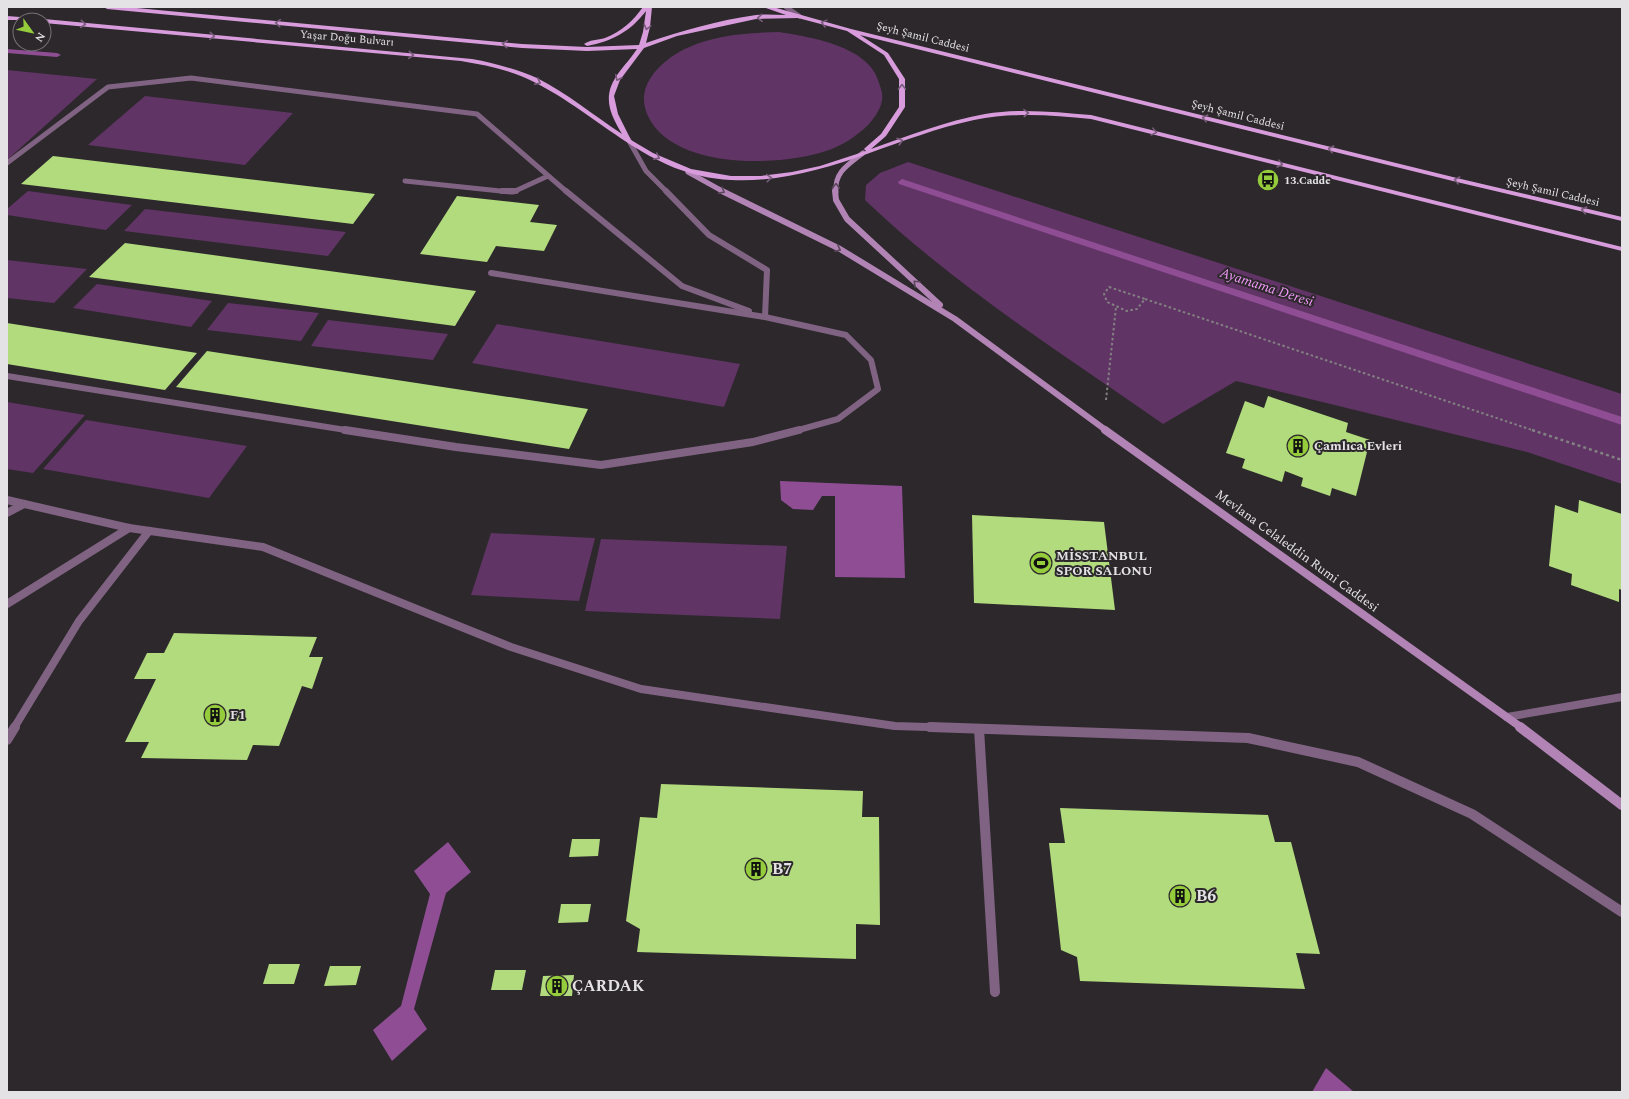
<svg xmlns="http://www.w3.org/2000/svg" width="1629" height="1099" font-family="Spectral,serif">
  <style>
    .green { fill: #603464 }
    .water { fill: #8f4e94 }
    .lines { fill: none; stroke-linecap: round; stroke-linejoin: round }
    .stream { fill: #8f4e94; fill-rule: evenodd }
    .building { fill: #b2db7e }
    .path-far1 { stroke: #838083; stroke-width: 2; stroke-dasharray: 2.5 2.5; stroke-linecap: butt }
    .path { stroke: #838083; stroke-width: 2.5; stroke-dasharray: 3 3; stroke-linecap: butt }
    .lane-far3 { stroke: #806382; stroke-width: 5 }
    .lane-far2 { stroke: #806382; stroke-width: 6 }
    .lane-far1 { stroke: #806382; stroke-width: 8 }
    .lane { stroke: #806382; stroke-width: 10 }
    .street { stroke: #806382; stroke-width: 5 }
    .secondary-far3 { stroke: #b284b5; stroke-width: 5 }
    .secondary-far2 { stroke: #b284b5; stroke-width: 6 }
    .secondary-far1 { stroke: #b284b5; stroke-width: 8 }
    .secondary { stroke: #b284b5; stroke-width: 10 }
    .primary { fill: #d89cdc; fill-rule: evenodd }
    .oneway { stroke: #795c7b }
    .oneway2 { stroke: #5b485c }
    .labels { text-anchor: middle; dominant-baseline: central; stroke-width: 4; stroke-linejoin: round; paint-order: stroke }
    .far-street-label { font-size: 11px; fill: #e4e2e4; stroke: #2c282c }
    .far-poi-label { font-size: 11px; font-weight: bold; fill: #e4e2e4; stroke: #2c282c; text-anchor: start }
    .poi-label { font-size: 13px; font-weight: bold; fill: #e4e2e4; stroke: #2c282c; text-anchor: start }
    .street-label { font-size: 13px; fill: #e4e2e4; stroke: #2c282c }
    .water-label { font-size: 14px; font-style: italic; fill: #f39bfa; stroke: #2c282c }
    .near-poi-label { font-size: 16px; font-weight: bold; fill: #e4e2e4; stroke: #2c282c; text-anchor: start }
  </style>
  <rect width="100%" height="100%" fill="#2c282c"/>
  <g class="green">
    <path d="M779,32C810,37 870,46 879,83C880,86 882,91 882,94C884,105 875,117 869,124C857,136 842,146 826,151C778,167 671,170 647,114C641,99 644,86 654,73C684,37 736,33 779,32Z"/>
    <polygon points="7,70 97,79 7,160"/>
    <polygon points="145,96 293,113 245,165 88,145"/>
    <path d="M908,162L1622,394V484L1527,452L1236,381L1163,424C1061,353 955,286 865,200L866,185L880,173Z"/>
    <polygon points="28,191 132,205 106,230 7,215 7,209"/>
    <polygon points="145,209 346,232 328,256 124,231"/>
    <polygon points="7,260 87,269 54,303 7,298"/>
    <polygon points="97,284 212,301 191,327 73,308"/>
    <polygon points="228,303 319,313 301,341 207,330"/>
    <polygon points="328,320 448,334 433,360 311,346"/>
    <polygon points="497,324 740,364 724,407 472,363"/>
    <polygon points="7,402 85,415 33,473 7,469"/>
    <polygon points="86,420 247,446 209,498 43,469"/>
    <polygon points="491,533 595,538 579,601 471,595"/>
    <polygon points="601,539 787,546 780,619 585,611"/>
  </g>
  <g class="water">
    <polygon points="780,481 902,486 905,578 835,577 835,496 822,496 813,510 793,509 781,500"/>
    <polygon points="448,842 471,872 446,893 414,1009 427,1029 392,1061 373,1030 401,1006 430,894 414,871"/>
    <polygon points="1326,1068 1354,1092 1312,1092"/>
  </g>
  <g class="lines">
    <g class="stream">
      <polygon points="7,49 57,53 61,55 57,57 7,53"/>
      <polygon points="902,179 1622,417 1622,425 899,184 898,182"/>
    </g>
  </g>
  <g class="building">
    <polygon points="53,156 375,194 353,224 21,184"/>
    <polygon points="457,196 539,205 530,222 557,225 544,251 496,246 487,262 420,254"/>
    <polygon points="125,243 476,291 455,326 89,277"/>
    <polygon points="7,323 197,353 165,390 7,364"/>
    <polygon points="207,351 588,409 569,449 176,387"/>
    <polygon points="1268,396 1348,423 1346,432 1370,440 1356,496 1332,488 1330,496 1301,486 1303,478 1285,471 1282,482 1242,468 1245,459 1226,453 1245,401 1264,408"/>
    <polygon points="1579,500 1622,514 1622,590 1619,589 1619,602 1571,585 1572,574 1549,566 1555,505 1578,513"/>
    <polygon points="972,515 1104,522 1115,610 974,603"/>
    <polygon points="174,633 317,637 309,657 323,657 312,689 302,686 279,746 253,745 247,760 141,758 149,742 125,742 156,679 134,679 147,653 164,653"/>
    <polygon points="661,784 863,791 862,817 879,817 880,925 856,924 856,959 637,952 640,929 626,921 640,817 657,818"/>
    <polygon points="1060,808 1268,815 1275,842 1291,842 1320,954 1296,953 1305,989 1080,981 1077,957 1061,950 1049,843 1065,843"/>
    <polygon points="572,839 600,839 598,856 569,857"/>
    <polygon points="561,904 591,904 588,922 558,923"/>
    <polygon points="269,964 300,964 294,984 263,984"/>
    <polygon points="330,966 361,966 356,985 324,986"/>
    <polygon points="495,970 526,970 522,990 491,990"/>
    <polygon points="574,975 572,996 540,996 543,976"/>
  </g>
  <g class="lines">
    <g class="path-far1">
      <polygon points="1109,287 1145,299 1137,309 1127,311 1107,302 1104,294"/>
      <polyline points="1145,299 1535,431"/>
      <polyline points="1106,400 1116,307"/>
    </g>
    <polyline class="path" points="1532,430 1622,460"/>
    <g class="lane-far3">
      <polyline points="628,139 646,171 667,192"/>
      <polyline points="7,163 108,87 191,78 477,114 567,192"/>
      <polyline points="405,181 511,192"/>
      <polyline points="513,192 548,176"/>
    </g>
    <g class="lane-far2">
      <polyline points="502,191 516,191"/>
      <polyline points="566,191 682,286 749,311"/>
      <polyline points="666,191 709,235 767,270 765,317"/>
      <polyline points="491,273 765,317 846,335 871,360 878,389 838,419 795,431"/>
      <polyline points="7,376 352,431"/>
    </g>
    <g class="lane-far1">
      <polyline points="345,430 456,447 601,465 753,442 799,430"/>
      <polyline points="7,500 129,528 263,547 511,647 641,689 895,726 959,728"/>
      <polyline points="7,513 24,504"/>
      <polyline points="7,604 129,528"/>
      <polyline points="1507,717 1622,697"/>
      <polyline points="14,728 79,621 149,531"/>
    </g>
    <g class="lane">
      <polyline points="930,727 1248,738 1358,762 1472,814 1622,912"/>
      <polyline points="979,729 995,992"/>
      <polyline points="7,740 15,727"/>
    </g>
    <polyline class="street" points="786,7 799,16"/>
    <g class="secondary-far3">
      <polyline points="688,172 724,192"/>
      <path d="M836,192C834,172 849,164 863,153"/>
    </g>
    <g class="secondary-far2">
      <polyline points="722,191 840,249 955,319 1107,431"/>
      <polyline points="835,191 836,200 847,219 940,305"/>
    </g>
    <polyline class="secondary-far1" points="1105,430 1522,728"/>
    <polyline class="secondary" points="1520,727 1622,805"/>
    <g class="primary">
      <path d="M104,7H126L522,44L587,47L639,45L643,32L646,11C630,32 612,41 587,46L584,44C589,40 598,40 605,38C621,32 633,21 643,7H652L650,27L646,43C681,31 719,20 756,15C766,14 776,15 786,15L763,7H773L851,29L1461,179L1622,217V221L1461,183L860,35L888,53L905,79V107L886,136L871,149C908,136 946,121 985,114C1020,108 1056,112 1091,115L1622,247V251L1091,119C1052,115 1013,112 974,120C890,138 820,184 731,180C648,176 601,115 532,81C510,70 485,65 461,61L44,23V20H42L44,19L472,59C494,63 516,69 537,78C567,93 593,115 622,134C608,111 602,94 620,71C625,64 632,57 637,49L587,51L522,48L107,9ZM798,18L847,31L884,55L899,79V107L881,134L865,148L864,149L866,151L820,166L792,172L761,176H731L691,169L653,153L631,140L618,114L614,96L620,80L644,48L677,36L756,19Z"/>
      <polygon points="7,16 33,18 36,20 7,20"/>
    </g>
  </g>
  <defs><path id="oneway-chevron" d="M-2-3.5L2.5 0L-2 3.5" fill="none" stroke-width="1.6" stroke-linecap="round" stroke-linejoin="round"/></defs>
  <g class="oneway">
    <use href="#oneway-chevron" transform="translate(760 18) rotate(176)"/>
    <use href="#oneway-chevron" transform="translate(278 23) rotate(-175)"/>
    <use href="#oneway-chevron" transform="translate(824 23) rotate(-165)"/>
    <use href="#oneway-chevron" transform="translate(83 24) rotate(5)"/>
    <use href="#oneway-chevron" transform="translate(647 27) rotate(105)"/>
    <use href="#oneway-chevron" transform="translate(212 36) rotate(5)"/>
    <use href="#oneway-chevron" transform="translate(505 44) rotate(-175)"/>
    <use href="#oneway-chevron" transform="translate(411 55) rotate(5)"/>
    <use href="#oneway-chevron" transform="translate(618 78) rotate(116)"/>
    <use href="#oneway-chevron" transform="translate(538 82) rotate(25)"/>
    <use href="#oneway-chevron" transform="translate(902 87) rotate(-89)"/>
    <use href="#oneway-chevron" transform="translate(1026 113) rotate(-2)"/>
    <use href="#oneway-chevron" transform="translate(1205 118) rotate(-166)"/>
    <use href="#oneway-chevron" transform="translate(1154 132) rotate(14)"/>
    <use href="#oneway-chevron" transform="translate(900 141) rotate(-18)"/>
    <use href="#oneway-chevron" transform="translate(1331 149) rotate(-166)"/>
    <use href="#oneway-chevron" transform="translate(657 157) rotate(27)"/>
    <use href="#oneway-chevron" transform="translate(1280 164) rotate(14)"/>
    <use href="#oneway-chevron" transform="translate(769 178) rotate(-5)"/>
    <use href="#oneway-chevron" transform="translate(1457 180) rotate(-166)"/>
    <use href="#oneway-chevron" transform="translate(1584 210) rotate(-167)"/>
  </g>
  <g class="oneway2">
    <use href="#oneway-chevron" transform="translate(836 186) rotate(-87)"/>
    <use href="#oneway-chevron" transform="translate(722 191) rotate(29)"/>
    <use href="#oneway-chevron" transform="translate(838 249) rotate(27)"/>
    <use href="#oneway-chevron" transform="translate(916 283) rotate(-137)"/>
  </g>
  <defs>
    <g id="bus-disc" transform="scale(1.15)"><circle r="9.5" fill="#94cc3c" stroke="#2c282c"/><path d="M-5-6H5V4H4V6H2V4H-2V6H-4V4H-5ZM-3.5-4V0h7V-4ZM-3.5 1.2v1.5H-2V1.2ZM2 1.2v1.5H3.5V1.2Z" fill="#111"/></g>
    <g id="building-disc" transform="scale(1.15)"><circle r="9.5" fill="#94cc3c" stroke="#2c282c"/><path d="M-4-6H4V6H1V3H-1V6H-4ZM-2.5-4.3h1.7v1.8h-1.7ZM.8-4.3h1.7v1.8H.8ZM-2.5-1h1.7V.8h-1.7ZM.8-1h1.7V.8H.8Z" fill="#111"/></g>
    <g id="stadium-disc" transform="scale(1.15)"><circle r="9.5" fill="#94cc3c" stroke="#2c282c"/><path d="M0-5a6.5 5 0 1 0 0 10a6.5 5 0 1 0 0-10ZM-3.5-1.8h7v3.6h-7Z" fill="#111"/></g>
  </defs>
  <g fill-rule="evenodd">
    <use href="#bus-disc" x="1268" y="180"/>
    <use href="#building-disc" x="1298" y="446"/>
    <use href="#stadium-disc" x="1041" y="563"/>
    <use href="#building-disc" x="215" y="715"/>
    <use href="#building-disc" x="756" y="869"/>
    <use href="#building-disc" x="1180" y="896"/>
    <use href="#building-disc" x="557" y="986"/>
  </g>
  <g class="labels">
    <g class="far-street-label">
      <text transform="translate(923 37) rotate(14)">Şeyh Şamil Caddesi</text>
      <text transform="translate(347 38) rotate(5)">Yaşar Doğu Bulvarı</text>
      <text transform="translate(1238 115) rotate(14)">Şeyh Şamil Caddesi</text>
      <text transform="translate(1553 192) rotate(13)">Şeyh Şamil Caddesi</text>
    </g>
    <g class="far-poi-label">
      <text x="1284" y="180">13.Cadde</text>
    </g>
    <g class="poi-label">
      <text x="1314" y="446">Çamlıca Evleri</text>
      <text x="1056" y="556">MİSSTANBUL<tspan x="1056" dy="15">SPOR SALONU</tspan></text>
      <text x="230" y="715">F1</text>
    </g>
    <g class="street-label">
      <text transform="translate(1297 551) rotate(36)">Mevlana Celaleddin Rumi Caddesi</text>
    </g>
    <g class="water-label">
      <text transform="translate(1267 287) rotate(18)">Ayamama Deresi</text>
    </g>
    <g class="near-poi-label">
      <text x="772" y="869">B7</text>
      <text x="1196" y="896">B6</text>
      <text x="572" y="986">ÇARDAK</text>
    </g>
  </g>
  <rect width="1629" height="1099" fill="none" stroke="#e4e2e4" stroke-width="16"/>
  <g transform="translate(32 32) rotate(123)"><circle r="19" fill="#2c282c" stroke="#767276"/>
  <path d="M0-3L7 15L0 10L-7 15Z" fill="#94cc3c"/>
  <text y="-6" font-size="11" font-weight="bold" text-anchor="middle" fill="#e4e2e4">N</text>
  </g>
</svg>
